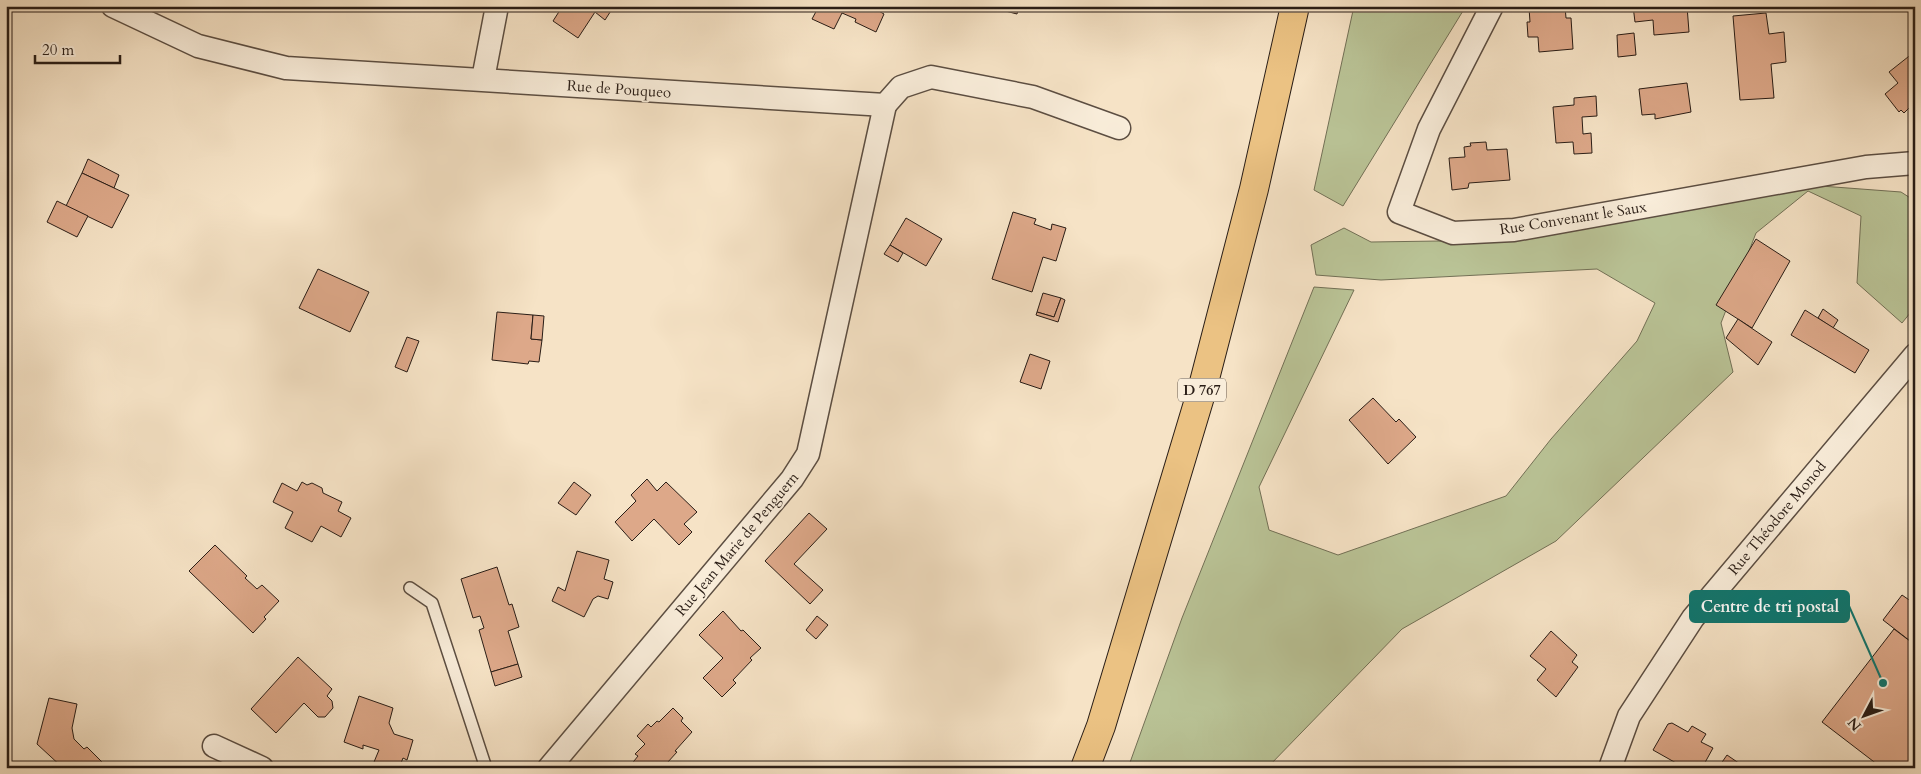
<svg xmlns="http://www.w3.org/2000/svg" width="1921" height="774" font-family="Cardo,serif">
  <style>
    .green { fill: #bac497; stroke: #727056 }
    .building { fill: #dda889; stroke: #291d16 }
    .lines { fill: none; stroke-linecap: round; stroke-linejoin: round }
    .service-casing { stroke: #5c4e42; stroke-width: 14 }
    .minor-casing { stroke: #5c4e42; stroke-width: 25 }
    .primary-casing { stroke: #291d16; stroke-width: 30 }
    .path { stroke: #291d16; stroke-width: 3; stroke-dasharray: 4 2.5; stroke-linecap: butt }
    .service { stroke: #f9edda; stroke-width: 11 }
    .minor { stroke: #f9edda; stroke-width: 22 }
    .primary { stroke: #ebc283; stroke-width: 28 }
    .labels { text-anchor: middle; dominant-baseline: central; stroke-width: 4; stroke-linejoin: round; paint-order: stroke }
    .shield { fill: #f9edda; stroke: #675b51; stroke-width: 1 }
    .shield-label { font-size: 14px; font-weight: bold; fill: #291d16 }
    .street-label { font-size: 15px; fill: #291d16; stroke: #f9edda }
    .leader { fill: none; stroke: #0f766e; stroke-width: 2 }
    .callout-dot { fill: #0f766e; stroke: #f9edda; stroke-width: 2 }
    .callout { fill: #0f766e; stroke: #0f766e; stroke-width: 2 }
    .callout-label { font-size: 16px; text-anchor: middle; font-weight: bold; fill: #fff }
  </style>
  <rect width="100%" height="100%" fill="#f6e3c6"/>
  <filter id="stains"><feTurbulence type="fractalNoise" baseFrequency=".004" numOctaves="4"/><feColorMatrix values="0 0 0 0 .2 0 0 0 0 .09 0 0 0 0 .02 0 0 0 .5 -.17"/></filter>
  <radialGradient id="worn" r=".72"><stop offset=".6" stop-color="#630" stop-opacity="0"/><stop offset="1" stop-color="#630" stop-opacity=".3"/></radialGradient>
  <g class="green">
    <polygon points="1354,6 1466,6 1343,206 1314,190"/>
    <polygon points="1821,186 1901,192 1915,201 1915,307 1902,323 1857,283 1861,216 1808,191 1756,233 1721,323 1733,372 1556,541 1402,629 1267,768 1128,768 1182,618 1314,287 1354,290 1259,487 1269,530 1338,555 1506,496 1551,439 1637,341 1655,303 1597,269 1381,280 1316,275 1311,245 1344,228 1371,242 1507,240"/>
  </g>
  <g class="building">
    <polygon points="561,6 614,6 605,20 595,12 578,38 553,21 562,7"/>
    <polygon points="755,6 789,6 789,10 755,11"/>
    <polygon points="819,6 878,6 877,10 884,14 876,32 855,22 856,19 842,13 834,29 812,19"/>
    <polygon points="986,6 1019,6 1017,14"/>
    <polygon points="1534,6 1565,6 1566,18 1571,18 1573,49 1539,52 1538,37 1528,37 1527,22 1530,22 1529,8"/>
    <polygon points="1633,6 1687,6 1689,32 1654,35 1653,20 1635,22"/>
    <polygon points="1766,13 1769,34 1784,32 1786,62 1771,64 1774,98 1740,100 1733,16"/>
    <polygon points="1634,33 1636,55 1618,57 1617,35"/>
    <polygon points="1913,53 1915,55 1915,111 1911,106 1904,113 1901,110 1899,112 1885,94 1898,83 1889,72"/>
    <polygon points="1687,83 1691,112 1655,119 1655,114 1642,115 1639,89"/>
    <polygon points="1596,96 1597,116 1582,117 1583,134 1591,133 1592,153 1574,154 1573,142 1556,143 1553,107 1574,105 1574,98"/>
    <polygon points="1486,142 1487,150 1507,149 1510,180 1469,183 1468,188 1452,190 1449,158 1465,157 1464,147 1471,146 1470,143"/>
    <polygon points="88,159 119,175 114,188 82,173"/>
    <polygon points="82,173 129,195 112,228 66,206"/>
    <polygon points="57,201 88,216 77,237 47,222"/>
    <polygon points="1013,212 1036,219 1034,224 1051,230 1052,224 1066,228 1056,261 1043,257 1032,292 992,279"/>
    <polygon points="906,218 942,239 926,266 890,245"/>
    <polygon points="1756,239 1790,261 1752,328 1716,305"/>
    <polygon points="890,245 903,253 898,262 884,254"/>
    <polygon points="318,269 369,292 350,332 299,308"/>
    <polygon points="1043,293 1061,298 1054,317 1037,312"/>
    <polygon points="1061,298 1065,300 1058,322 1036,315 1037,312 1054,317"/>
    <polygon points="1823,309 1838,320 1833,328 1818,318"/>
    <polygon points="1805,310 1869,350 1855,373 1791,335"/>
    <polygon points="497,312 533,315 531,339 542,340 539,362 529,361 528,364 492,360"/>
    <polygon points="533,315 544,316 542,340 531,339"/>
    <polygon points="1738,319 1772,342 1758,365 1726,338"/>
    <polygon points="407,337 419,341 407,372 395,367"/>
    <polygon points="1030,354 1050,361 1041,389 1020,382"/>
    <polygon points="1373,398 1396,422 1399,419 1416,437 1388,464 1349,420"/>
    <polygon points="647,479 657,491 666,482 697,512 684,524 692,532 679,545 654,519 632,541 615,522 636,501 631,495"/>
    <polygon points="302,482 307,485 312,483 322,488 323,493 342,502 338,511 351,518 341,537 321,526 312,542 285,528 293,512 273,502 282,483 297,491"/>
    <polygon points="574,482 591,495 576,515 558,503"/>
    <polygon points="809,513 827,529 794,564 823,590 810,604 765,561"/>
    <polygon points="215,545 247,576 245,578 257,589 262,585 279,601 264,617 266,619 253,633 189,571"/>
    <polygon points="577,551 609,560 604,579 613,582 608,599 598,596 593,599 584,617 552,601 558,587 565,591"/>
    <polygon points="497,567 509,605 512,604 519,627 508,631 518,664 491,672 479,630 484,628 480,616 473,618 461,579"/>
    <polygon points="1902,595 1915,604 1914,644 1883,620"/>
    <polygon points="723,611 741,631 743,630 761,648 750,658 752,660 733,680 736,683 722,697 703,678 723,658 699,635"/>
    <polygon points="817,616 828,625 816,639 806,630"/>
    <polygon points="1894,629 1915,645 1915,768 1882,768 1822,722"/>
    <polygon points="1551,631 1577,655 1572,662 1578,667 1556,697 1537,680 1546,669 1530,656"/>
    <polygon points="298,657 332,689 327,696 332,701 333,708 325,717 318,717 304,703 276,733 251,709"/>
    <polygon points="518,664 522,677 495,686 491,672"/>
    <polygon points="359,696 393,708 389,723 394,734 413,740 407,760 403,758 399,768 392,768 374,762 379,750 363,745 363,749 344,742"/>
    <polygon points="49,698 77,704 72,728 74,739 84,749 87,747 103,763 99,768 63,768 37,744"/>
    <polygon points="673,708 683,718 681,721 692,732 675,751 677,752 667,763 671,767 632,768 630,766 638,756 635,754 645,744 637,736 648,724 651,727 657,721 659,722"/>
    <polygon points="1672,723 1688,732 1692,726 1706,734 1701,742 1713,748 1702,768 1685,768 1653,750 1668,724"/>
    <polygon points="1727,755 1746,768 1718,768"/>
  </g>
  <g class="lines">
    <g class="service-casing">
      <polyline id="service" points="410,588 432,603 486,768"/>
    </g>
    <g class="minor-casing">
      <g id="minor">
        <polyline points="113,6 198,46 286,68 885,105 901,87 931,77 1033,97 1119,128"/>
        <polyline points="1492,6 1429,129 1399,212 1453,233 1514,230 1866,167 1915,163"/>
        <polyline points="483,79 497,6"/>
        <polyline points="214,746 262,768"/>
        <polyline points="549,768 792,479 808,454 885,105"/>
        <polyline points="1610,768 1629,716 1693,618 1915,355"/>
      </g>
    </g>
    <g class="primary-casing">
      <polyline id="primary" points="1085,768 1101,726 1202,390 1254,189 1295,6"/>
    </g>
    <polyline class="path" points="6,763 11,768"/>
    <use href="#service" class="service"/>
    <use href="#minor" class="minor"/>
    <use href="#primary" class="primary"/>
  </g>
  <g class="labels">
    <rect class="shield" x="1178" y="378.5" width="48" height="23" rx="4"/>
    <g class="shield-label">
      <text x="1202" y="390">D 767</text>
    </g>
    <g class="street-label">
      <text transform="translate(619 89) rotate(4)">Rue de Pouqueo</text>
      <text transform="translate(1573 218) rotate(-9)">Rue Convenant le Saux</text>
      <text transform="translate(1777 518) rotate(-50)">Rue Théodore Monod</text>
      <text transform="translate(737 544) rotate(-50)">Rue Jean Marie de Penguern</text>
    </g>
  </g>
  <path class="leader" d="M1883 683L1849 606"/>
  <circle class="callout-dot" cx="1883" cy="683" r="5"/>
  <rect class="callout" x="1690" y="591" width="159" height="31" rx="5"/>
  <g class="callout-label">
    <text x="1770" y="612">Centre de tri postal</text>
  </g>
  <rect width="1921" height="774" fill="none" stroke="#f6e3c6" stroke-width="25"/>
  <rect x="8" y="8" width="1906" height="759" fill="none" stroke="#291d16" stroke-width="2.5"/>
  <rect x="12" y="12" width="1896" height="749" fill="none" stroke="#291d16"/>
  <g transform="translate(1864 716) rotate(229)" stroke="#f9edda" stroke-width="4" paint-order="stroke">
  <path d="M0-4L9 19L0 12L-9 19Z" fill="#291d16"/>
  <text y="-8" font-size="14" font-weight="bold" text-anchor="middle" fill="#291d16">N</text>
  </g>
  <path d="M35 55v8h85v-8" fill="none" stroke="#291d16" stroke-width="2.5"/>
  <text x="42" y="55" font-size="15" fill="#291d16" stroke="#f9edda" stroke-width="4" paint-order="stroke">20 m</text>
  <rect width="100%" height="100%" filter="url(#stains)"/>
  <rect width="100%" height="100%" fill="url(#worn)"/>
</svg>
